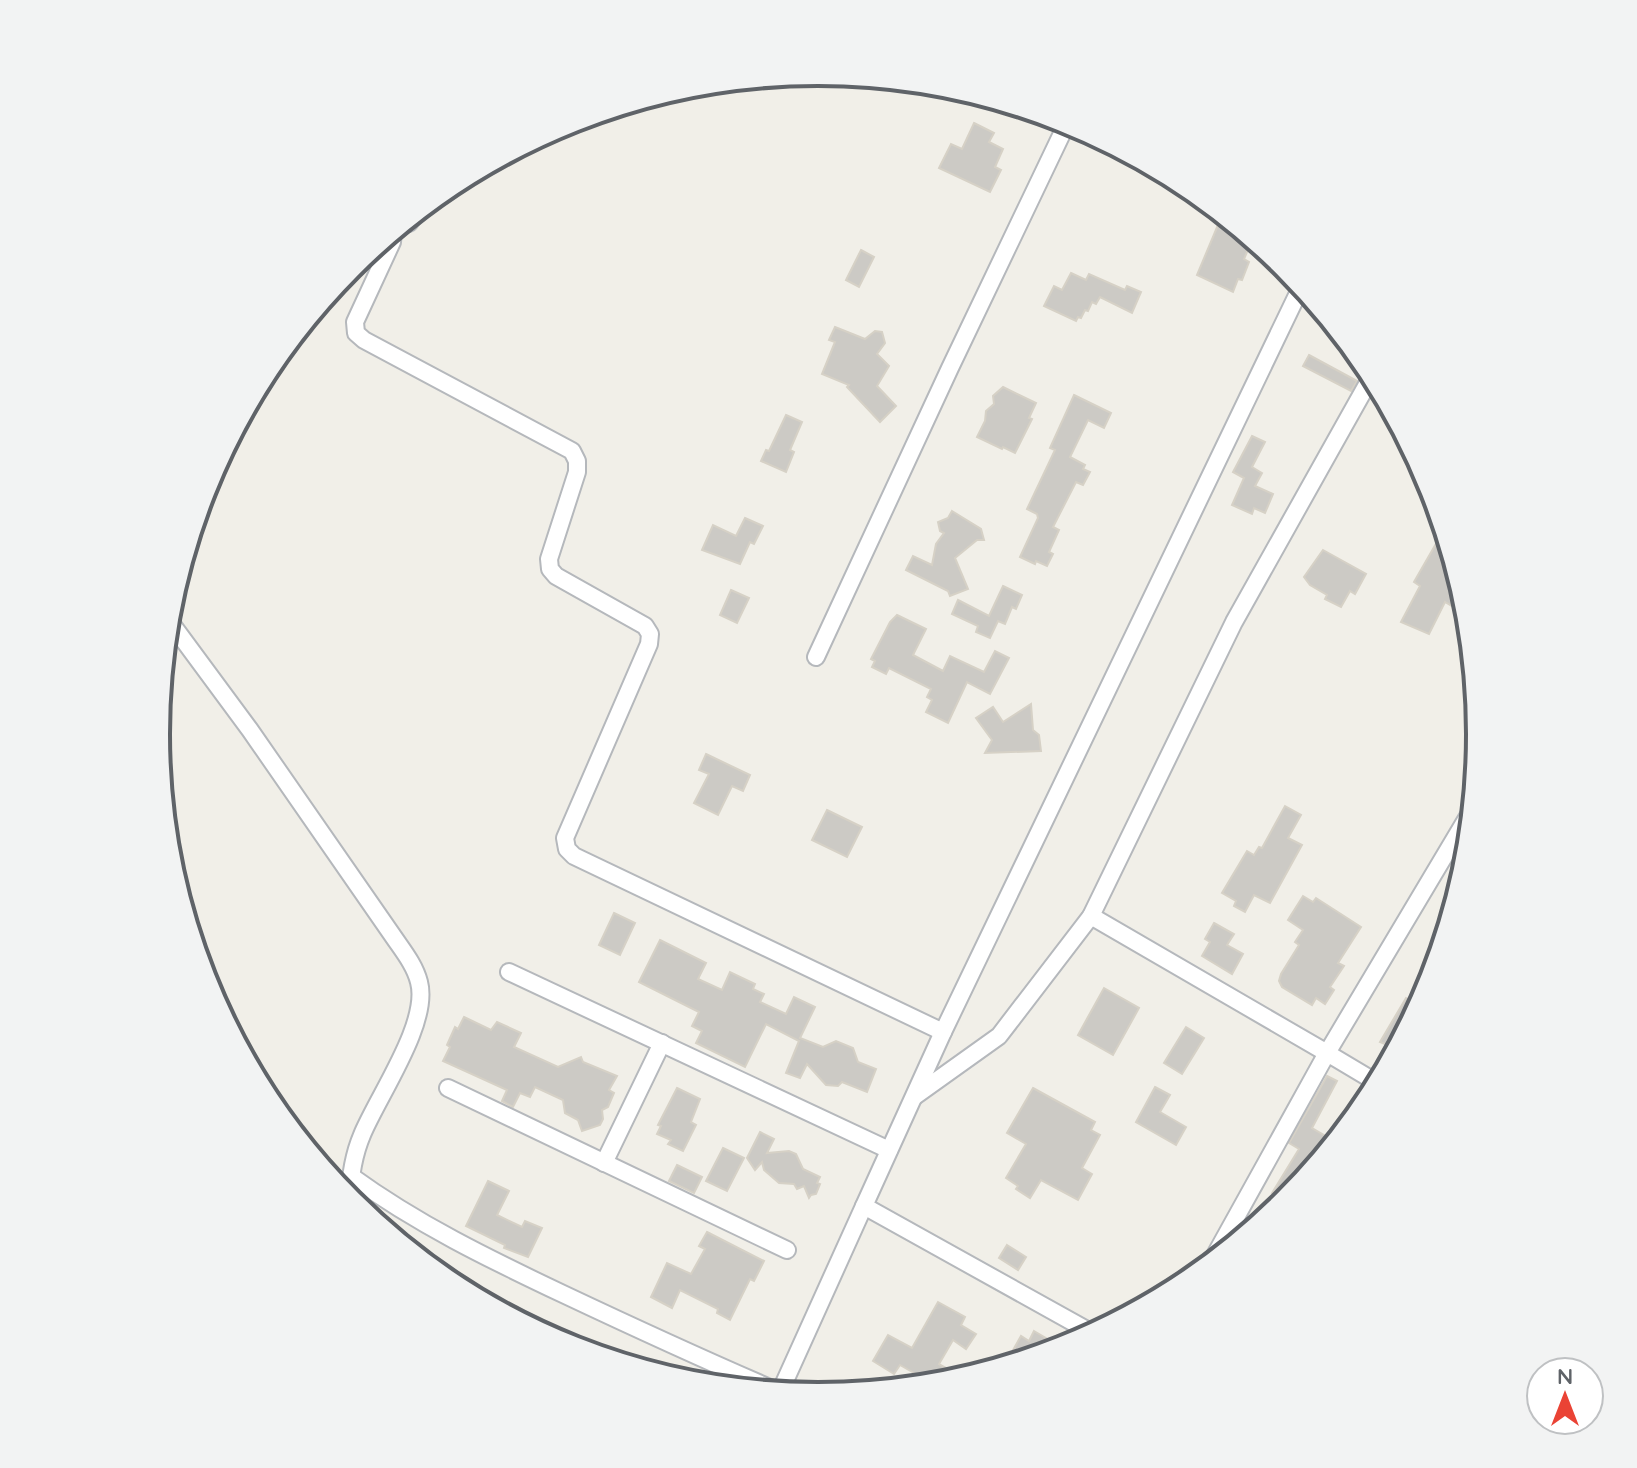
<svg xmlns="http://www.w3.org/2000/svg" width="1637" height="1468" font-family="Quicksand,sans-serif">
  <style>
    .building { fill: #cccac5; stroke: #d6d1c6; stroke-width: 2 }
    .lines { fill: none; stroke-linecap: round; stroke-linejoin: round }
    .minor-casing { stroke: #b5b8bc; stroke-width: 20 }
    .minor { stroke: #fff; stroke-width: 16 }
    .rim { fill: none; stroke: #5f6368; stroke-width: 4 }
  </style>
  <rect width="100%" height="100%" fill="#f1efe8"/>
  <g class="building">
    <polygon points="974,123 994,133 989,142 1003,149 995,167 1001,170 990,192 939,168 951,144 962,149"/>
    <polygon points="1223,213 1253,238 1244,259 1249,262 1242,280 1238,279 1233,292 1197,275"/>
    <polygon points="861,250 874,257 859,287 846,280"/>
    <polygon points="1071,273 1086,280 1089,274 1125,290 1127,286 1141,292 1132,313 1100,297 1096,304 1092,302 1088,311 1085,310 1081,318 1078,317 1076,321 1044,306 1054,286 1062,290"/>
    <polygon points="835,327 865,339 875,331 882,332 885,343 877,354 889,366 877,386 896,406 880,422 847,387 849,385 822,374 835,342 829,340"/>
    <polygon points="1309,355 1357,381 1351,391 1303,366"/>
    <polygon points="1003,387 1036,403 1029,418 1032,419 1015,453 1003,447 1002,449 977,437 985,421 986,411 994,404 993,396"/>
    <polygon points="1074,395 1111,413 1104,428 1088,420 1070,457 1085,465 1083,469 1090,472 1083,485 1076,482 1053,527 1059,530 1049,552 1053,554 1047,566 1036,561 1035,564 1020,557 1038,518 1037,514 1027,509 1055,450 1050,448"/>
    <polygon points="786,415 802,422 790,450 794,452 786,472 761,461 766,450 769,451"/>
    <polygon points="1252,436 1265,442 1252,467 1262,473 1255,486 1273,494 1265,513 1254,508 1252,514 1232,505 1244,478 1233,472"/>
    <polygon points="952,511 981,529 984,540 977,540 955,558 968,589 950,596 948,591 906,570 913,556 932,565 936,544 944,533 940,531 938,522 948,518"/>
    <polygon points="745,518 763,526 754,544 750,542 740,564 702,550 713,525 736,536"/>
    <polygon points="1445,528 1464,594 1455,608 1445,602 1429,634 1401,622 1420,586 1414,582"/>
    <polygon points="1323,550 1366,574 1355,594 1350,591 1341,607 1325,599 1327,595 1310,585 1304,577"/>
    <polygon points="1003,586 1022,595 1016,609 1012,607 1005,624 998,621 990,638 976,632 978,626 952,614 958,600 989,616"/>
    <polygon points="731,590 749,598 737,623 720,615"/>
    <polygon points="897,615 926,629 913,655 943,671 950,656 984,672 995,651 1009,658 990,694 967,682 948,723 926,712 932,700 927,697 931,689 889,668 886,674 872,667 875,661 871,659 890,622"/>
    <polygon points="1031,704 1033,730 1039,735 1041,751 985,753 992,740 976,718 993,707 1003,722"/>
    <polygon points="706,754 750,775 743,791 732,786 718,815 694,803 709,774 699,770"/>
    <polygon points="1285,806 1301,815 1288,838 1302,845 1270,903 1254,895 1245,912 1234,906 1236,901 1222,893 1247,851 1254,855 1259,847 1262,848"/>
    <polygon points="827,810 862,827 847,857 812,840"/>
    <polygon points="1303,896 1313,902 1316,898 1361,927 1338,963 1344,966 1330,987 1334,990 1325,1004 1316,998 1312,1005 1282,987 1279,981 1281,974 1299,945 1295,942 1303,930 1288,920"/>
    <polygon points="614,913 635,923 620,955 599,945"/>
    <polygon points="1214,923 1234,934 1227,945 1243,954 1232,974 1202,956 1210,942 1205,939"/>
    <polygon points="660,940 706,963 698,979 722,990 730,972 755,984 753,989 764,994 760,1002 786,1014 794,997 815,1007 800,1038 823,1047 836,1041 853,1048 858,1062 876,1069 867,1092 842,1082 838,1086 826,1085 807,1064 800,1078 786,1073 799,1041 766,1024 745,1067 696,1043 702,1031 692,1026 699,1012 639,982"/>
    <polygon points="1104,988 1139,1008 1113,1055 1078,1035"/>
    <polygon points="1406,998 1420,1006 1397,1049 1380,1042"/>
    <polygon points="464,1017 491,1030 497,1022 521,1033 514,1047 558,1067 581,1057 583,1062 617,1076 609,1090 614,1093 608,1107 602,1110 603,1119 600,1125 582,1131 578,1120 565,1113 563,1100 535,1087 530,1097 520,1093 513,1107 502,1101 507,1090 443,1061 450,1047 447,1045 455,1027 458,1029"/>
    <polygon points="1186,1027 1204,1038 1182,1074 1164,1063"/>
    <polygon points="1327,1076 1337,1081 1312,1128 1336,1142 1286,1202 1262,1222 1261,1221 1276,1195 1272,1193 1299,1149 1289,1143"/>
    <polygon points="1155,1087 1170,1095 1160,1112 1186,1127 1176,1145 1136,1122"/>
    <polygon points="677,1088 700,1099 691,1122 696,1125 683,1151 668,1144 671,1140 657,1134 661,1126 658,1125"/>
    <polygon points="1033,1088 1095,1122 1091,1130 1100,1135 1082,1168 1092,1174 1078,1200 1041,1180 1030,1198 1016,1189 1018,1186 1006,1178 1026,1144 1007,1133"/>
    <polygon points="760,1132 774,1139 767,1153 789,1151 796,1154 803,1169 820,1177 817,1183 820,1184 816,1194 811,1195 809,1198 804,1186 797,1189 794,1184 779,1183 764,1170 762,1162 755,1170 747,1158"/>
    <polygon points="723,1148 744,1158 727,1191 706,1181"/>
    <polygon points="677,1165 702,1177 694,1193 669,1181"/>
    <polygon points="488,1181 509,1191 497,1215 522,1227 525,1221 542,1228 528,1257 504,1248 505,1245 466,1226"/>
    <polygon points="707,1232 764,1261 754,1281 750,1279 730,1320 717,1313 718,1309 680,1290 672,1308 651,1297 667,1263 691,1274 705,1249 699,1246"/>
    <polygon points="1007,1245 1026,1257 1018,1270 999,1258"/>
    <polygon points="938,1302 965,1317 961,1325 976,1334 966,1349 953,1340 939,1364 964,1378 935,1385 900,1365 894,1374 873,1361 888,1335 912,1348"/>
    <polygon points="1034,1331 1046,1338 1040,1349 1047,1353 1004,1366 1021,1336 1029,1341"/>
  </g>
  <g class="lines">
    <g class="minor-casing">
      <g id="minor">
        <polyline points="400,225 409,223 419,210"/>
        <polyline points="393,231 392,242 355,322 356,333 364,340 572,451 577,461 577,472 549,559 550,569 556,576 645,626 650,634 649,644 565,838 567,849 574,856 943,1032"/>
        <path d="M168,619L250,730L395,939C404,952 415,966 419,982C430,1023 378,1096 362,1135C353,1156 350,1178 349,1201"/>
        <polyline points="816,657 950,368 1068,121"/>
        <polyline points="1091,916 1327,1053 1473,808"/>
        <polyline points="509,972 889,1150"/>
        <polyline points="448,1088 787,1250"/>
        <polyline points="915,1096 999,1036 1091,916 1234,622 1373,374"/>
        <polyline points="604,1163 662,1043"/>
        <path d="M351,1176C417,1224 489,1259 563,1294C635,1328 707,1361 779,1392"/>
        <polyline points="1209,1266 1327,1053 1379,1084"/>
        <polyline points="1094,1334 864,1206 943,1032 1302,285"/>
        <polyline points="780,1392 864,1206"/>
      </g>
    </g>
    <use href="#minor" class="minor"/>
  </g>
  <path d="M0 0H1637V1468H0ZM170 734a648 648 0 1 1 1296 0a648 648 0 1 1-1296 0Z" fill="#f2f3f3" fill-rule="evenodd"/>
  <path class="rim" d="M170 734a648 648 0 1 1 1296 0a648 648 0 1 1-1296 0Z"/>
  <g transform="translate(1565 1396)"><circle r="38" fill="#ffffff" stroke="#bfc1c3" stroke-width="2"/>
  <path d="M0-6L14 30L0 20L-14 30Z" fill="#ea4335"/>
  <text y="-12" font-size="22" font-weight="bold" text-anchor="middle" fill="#5f6368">N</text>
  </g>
</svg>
